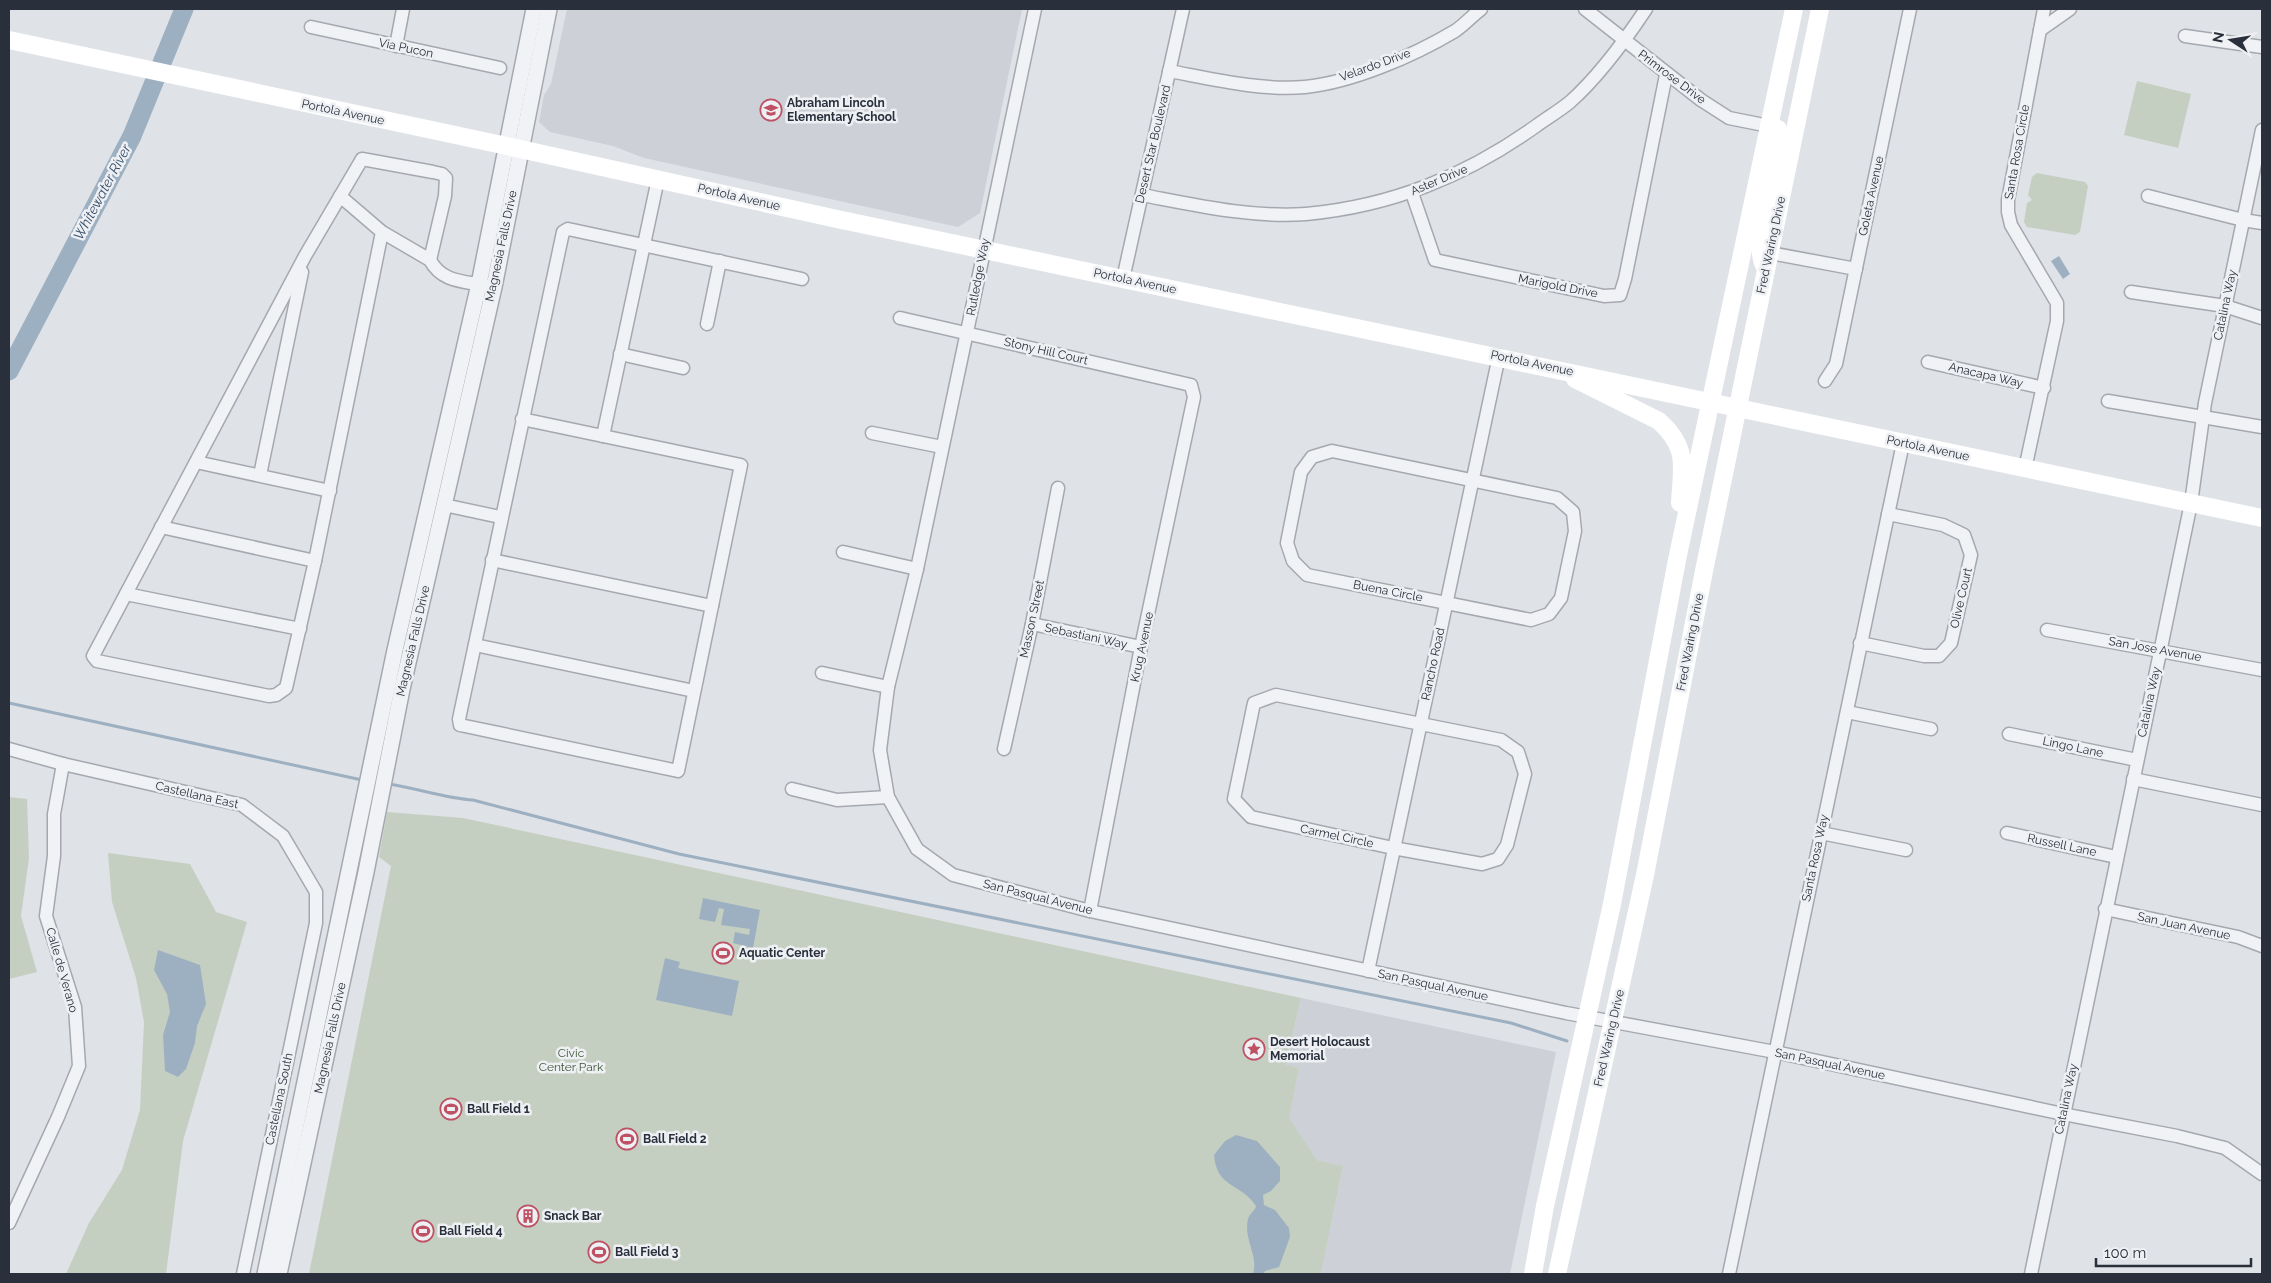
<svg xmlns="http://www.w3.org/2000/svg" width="2271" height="1283" font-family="Raleway,sans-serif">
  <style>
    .built { fill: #cdd1d7 }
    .green { fill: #c5cfc1 }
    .water { fill: #9db0c2 }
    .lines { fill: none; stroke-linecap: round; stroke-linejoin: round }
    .stream { stroke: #9db0c2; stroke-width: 3 }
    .river { stroke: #9db0c2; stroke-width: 19 }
    .minor-casing { stroke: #a5a9af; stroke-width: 15 }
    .tertiary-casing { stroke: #a5a9af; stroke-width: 18 }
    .minor { stroke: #f1f2f5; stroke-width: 12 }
    .tertiary { stroke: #f1f2f5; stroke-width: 15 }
    .secondary { stroke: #fff; stroke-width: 18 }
    .labels { text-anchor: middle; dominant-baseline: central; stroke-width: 5; stroke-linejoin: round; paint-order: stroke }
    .street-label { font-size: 12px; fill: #29303b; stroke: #eef0f4 }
    .poi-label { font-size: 12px; font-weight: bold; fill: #29303b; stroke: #eef0f4; text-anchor: start }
    .park-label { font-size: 12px; fill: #3e5538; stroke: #eef0f4 }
    .water-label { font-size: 14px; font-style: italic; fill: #384f6a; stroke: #eef0f4 }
  </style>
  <rect width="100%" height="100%" fill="#dfe2e6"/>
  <g class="built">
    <polygon points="567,9 1022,9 980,213 958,227 644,158 613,146 550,132 539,122 544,95 551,84"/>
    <polygon points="1301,998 1556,1052 1510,1274 1321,1274 1343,1166 1317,1160 1288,1118 1299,1068 1286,1066"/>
  </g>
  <g class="green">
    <polygon points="2137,81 2191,94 2178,148 2124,135"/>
    <polygon points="2037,173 2085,182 2088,186 2080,232 2075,235 2027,227 2024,222 2027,203 2032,200 2028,195 2032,177"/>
    <polygon points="9,797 27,799 29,858 21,916 37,972 9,979"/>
    <polygon points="387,812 463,818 1301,998 1286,1065 1299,1068 1289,1118 1317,1160 1343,1166 1321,1274 309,1274 391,866 379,857"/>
    <polygon points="108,853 190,864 216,912 247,922 183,1141 166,1274 66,1274 89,1223 122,1170 140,1110 144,1022 136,978 112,902"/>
  </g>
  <g class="water">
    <polygon points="2059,256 2070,274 2063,279 2051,261"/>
    <polygon points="703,898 760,910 753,948 733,943 735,932 749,935 750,929 721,925 724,909 719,908 715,922 699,919"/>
    <polygon points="158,950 200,965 206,1004 197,1026 195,1043 186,1069 178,1077 165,1071 163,1035 170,1012 167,994 154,970"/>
    <polygon points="665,958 680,962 678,968 739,981 732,1016 656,1000"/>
    <path d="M1236,1135L1257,1141L1280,1167V1181L1271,1191L1263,1195L1264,1205L1275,1210L1289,1228L1290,1237L1279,1267L1265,1271L1263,1274H1253C1259,1257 1243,1238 1248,1219C1249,1214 1255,1211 1256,1206C1240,1182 1217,1189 1214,1155L1225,1141Z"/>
  </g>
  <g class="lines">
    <g class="stream">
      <polyline points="9,703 362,780"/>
      <path d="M388,784C417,788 444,798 473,800L679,854L1511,1023L1567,1041"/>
    </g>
    <polyline class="river" points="9,371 132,136 184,9"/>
    <g class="minor-casing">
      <g id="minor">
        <polyline points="1035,9 917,569 888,687 880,750 888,797 917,849 953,875 1090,911 1566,1013 1775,1052 2063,1114 2177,1136 2225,1148 2262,1174"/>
        <polyline points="1585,9 1701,100 1729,118 1769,126"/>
        <polyline points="311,27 500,68"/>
        <polyline points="2040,30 2070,9"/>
        <polyline points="2185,36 2262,47"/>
        <polyline points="396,46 403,9"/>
        <path d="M1169,71C1212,79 1262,91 1305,87C1353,82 1413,56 1455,31C1464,25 1472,16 1481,9"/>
        <polyline points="1412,193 1435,260 1604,296 1620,295 1625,279 1666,75"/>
        <path d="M1142,195C1195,205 1251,218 1306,214C1392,206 1466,176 1536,126C1547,118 1559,111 1570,102C1597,78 1626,39 1646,9"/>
        <polyline points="340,196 382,232 315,561 286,688 276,695 269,696 97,661 93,656 305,256 362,159 433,172 442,174 446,178 445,196 430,260 382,232"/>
        <polyline points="2148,196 2243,220 2262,223"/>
        <polyline points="1770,253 1856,269"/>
        <path d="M430,260C442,283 465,281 488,286"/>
        <polyline points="1123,279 1183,9"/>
        <polyline points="2131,292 2225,306 2262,318"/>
        <polyline points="900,318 1191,385 1194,397 1141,647 1090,911"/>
        <polyline points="707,324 720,261"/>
        <polyline points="620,354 683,368"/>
        <polyline points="1928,362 2044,388"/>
        <polyline points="1825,381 1836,364 1910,9"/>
        <polyline points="2108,401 2262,427"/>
        <polyline points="522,419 741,465 678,771 465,726 460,725 459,719 563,232 568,229 802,279"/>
        <polyline points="872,433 942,447"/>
        <polyline points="603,436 658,179"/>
        <polygon points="1332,451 1557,498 1573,512 1575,531 1561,598 1549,614 1531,620 1307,575 1293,561 1287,543 1301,472 1312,457"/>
        <polyline points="196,462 330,491"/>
        <polyline points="2025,469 2057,321 2057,303 2011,225 2008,212 2008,200 2044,9"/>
        <polyline points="260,475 302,272"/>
        <polyline points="444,505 500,517"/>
        <polyline points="161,527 315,561"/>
        <polyline points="843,552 917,569"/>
        <polyline points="492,560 712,606"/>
        <polyline points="126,594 300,629"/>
        <polyline points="1032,624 1141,647"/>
        <polyline points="2047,630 2262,670"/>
        <polyline points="1860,643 1924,656 1939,656 1951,643 1971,555 1964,535 1943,525 1888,514"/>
        <polyline points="475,645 694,691"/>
        <polyline points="822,673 888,687"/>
        <polygon points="1276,695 1501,740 1518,752 1525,774 1507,845 1498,859 1482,864 1393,848 1251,817 1234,799 1254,703"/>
        <polyline points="1847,712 1931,729"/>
        <polyline points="2009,734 2137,760"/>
        <polyline points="9,749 63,764 242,805 283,836 316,892 316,923 243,1274"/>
        <polyline points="1004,749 1032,624 1058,488"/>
        <polyline points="2133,779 2262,805"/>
        <polyline points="792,789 837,800 888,797"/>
        <polyline points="1821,833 1906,850"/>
        <polyline points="2007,833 2116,857"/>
        <polyline points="2105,909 2238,937 2262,946"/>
        <polyline points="1368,971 1499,356"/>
        <polyline points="9,1223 58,1117 79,1066 75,1007 46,916 54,856 54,814 63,764"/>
        <polyline points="1729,1274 1903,443"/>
        <polyline points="2031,1274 2191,503 2205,403 2262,130"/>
      </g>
    </g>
    <g class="tertiary-casing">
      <g id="tertiary">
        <polyline points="265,1274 395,650 479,284 534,9"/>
        <polyline points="279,1274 366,872 402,689 494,287 549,9"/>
      </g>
    </g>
    <use href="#minor" class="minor"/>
    <use href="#tertiary" class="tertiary"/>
    <g class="secondary">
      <polyline points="9,40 507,146 837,219 2262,518"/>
      <path d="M1764,265C1752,242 1774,172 1780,144L1778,129L1769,126"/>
      <path d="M1575,379L1659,421C1689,448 1682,466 1680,503"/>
      <polyline points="1533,1274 1545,1206 1612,904 1677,560 1794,9"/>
      <polyline points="1557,1274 1645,875 1704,571 1820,9"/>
    </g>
  </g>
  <defs>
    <g id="school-ring" transform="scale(1.125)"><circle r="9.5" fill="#eef0f4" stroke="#be5163" stroke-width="1.5"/><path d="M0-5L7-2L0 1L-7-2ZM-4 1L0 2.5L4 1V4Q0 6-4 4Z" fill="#be5163"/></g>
    <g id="stadium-ring" transform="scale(1.125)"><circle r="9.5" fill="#eef0f4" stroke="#be5163" stroke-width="1.5"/><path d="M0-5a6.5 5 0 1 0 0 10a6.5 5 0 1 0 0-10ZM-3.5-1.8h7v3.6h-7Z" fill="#be5163"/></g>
    <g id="sight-ring" transform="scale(1.125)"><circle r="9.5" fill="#eef0f4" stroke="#be5163" stroke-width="1.5"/><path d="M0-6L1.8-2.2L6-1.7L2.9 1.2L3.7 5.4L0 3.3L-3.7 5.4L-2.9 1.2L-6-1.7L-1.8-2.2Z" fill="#be5163"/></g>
    <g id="building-ring" transform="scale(1.125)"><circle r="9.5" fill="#eef0f4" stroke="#be5163" stroke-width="1.5"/><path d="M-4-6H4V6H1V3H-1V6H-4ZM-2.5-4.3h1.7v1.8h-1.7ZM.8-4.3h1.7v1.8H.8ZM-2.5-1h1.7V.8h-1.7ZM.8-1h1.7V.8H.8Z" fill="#be5163"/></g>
  </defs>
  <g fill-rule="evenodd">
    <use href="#school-ring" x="771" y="110"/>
    <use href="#stadium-ring" x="723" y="953"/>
    <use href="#sight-ring" x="1254" y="1049"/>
    <use href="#stadium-ring" x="451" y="1109"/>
    <use href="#stadium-ring" x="627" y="1139"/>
    <use href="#building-ring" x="528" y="1216"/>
    <use href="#stadium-ring" x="423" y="1231"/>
    <use href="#stadium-ring" x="599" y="1252"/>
  </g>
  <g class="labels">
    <g class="street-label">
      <text transform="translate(406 48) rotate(12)">Via Pucon</text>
      <text transform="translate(1375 65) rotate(-20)">Velardo Drive</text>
      <text transform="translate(1672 77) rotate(37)">Primrose Drive</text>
      <text transform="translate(343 112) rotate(12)">Portola Avenue</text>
      <text transform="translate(1153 144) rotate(-77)">Desert Star Boulevard</text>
      <text transform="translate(2017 152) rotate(-80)">Santa Rosa Circle</text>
      <text transform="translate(1439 180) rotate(-23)">Aster Drive</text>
      <text transform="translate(1871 196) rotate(-78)">Goleta Avenue</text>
      <text transform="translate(739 197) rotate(13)">Portola Avenue</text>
      <text transform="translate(1771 245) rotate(-78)">Fred Waring Drive</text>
      <text transform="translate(501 246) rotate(-78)">Magnesia Falls Drive</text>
      <text transform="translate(978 277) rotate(-79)">Rutledge Way</text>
      <text transform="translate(1135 281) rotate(12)">Portola Avenue</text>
      <text transform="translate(1558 286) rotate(11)">Marigold Drive</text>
      <text transform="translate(2225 305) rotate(-78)">Catalina Way</text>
      <text transform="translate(1046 351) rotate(13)">Stony Hill Court</text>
      <text transform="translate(1532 363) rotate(12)">Portola Avenue</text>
      <text transform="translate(1986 375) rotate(13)">Anacapa Way</text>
      <text transform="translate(1928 448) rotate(12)">Portola Avenue</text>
      <text transform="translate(1388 591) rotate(11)">Buena Circle</text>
      <text transform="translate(1961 598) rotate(-77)">Olive Court</text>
      <text transform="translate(1032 619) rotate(-78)">Masson Street</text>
      <text transform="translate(1086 636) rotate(12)">Sebastiani Way</text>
      <text transform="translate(413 641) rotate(-77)">Magnesia Falls Drive</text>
      <text transform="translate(1690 642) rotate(-79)">Fred Waring Drive</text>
      <text transform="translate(1142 647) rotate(-78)">Krug Avenue</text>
      <text transform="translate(2155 649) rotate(10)">San Jose Avenue</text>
      <text transform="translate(1433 664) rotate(-78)">Rancho Road</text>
      <text transform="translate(2149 702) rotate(-78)">Catalina Way</text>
      <text transform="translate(2073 747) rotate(12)">Lingo Lane</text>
      <text transform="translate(197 795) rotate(13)">Castellana East</text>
      <text transform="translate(1337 836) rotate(12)">Carmel Circle</text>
      <text transform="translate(2062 845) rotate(12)">Russell Lane</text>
      <text transform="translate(1815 858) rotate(-78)">Santa Rosa Way</text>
      <text transform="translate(1038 897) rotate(14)">San Pasqual Avenue</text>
      <text transform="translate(2184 926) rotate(12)">San Juan Avenue</text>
      <text transform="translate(62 970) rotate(74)">Calle de Verano</text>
      <text transform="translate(1433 985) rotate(12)">San Pasqual Avenue</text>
      <text transform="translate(330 1038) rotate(-78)">Magnesia Falls Drive</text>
      <text transform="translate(1609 1038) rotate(-77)">Fred Waring Drive</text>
      <text transform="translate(1830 1064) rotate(12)">San Pasqual Avenue</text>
      <text transform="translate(279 1099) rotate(-78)">Castellana South</text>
      <text transform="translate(2066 1099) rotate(-78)">Catalina Way</text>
    </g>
    <g class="poi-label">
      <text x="787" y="103">Abraham Lincoln<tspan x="787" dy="14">Elementary School</tspan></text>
      <text x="739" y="953">Aquatic Center</text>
      <text x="1270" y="1042">Desert Holocaust<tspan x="1270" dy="14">Memorial</tspan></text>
      <text x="467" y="1109">Ball Field 1</text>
      <text x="643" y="1139">Ball Field 2</text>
      <text x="544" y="1216">Snack Bar</text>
      <text x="439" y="1231">Ball Field 4</text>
      <text x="615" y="1252">Ball Field 3</text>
    </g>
    <g class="park-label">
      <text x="571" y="1053">Civic<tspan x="571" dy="14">Center Park</tspan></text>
    </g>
    <g class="water-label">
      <text transform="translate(102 192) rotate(-62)">Whitewater River</text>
    </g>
  </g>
  <rect width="2271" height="1283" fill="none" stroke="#29303b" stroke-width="20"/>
  <g transform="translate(2231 40) rotate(282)" stroke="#eef0f4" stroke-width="4" paint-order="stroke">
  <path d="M0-4L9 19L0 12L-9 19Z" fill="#29303b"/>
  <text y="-8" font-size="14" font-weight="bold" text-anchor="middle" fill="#29303b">N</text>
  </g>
  <path d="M2096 1258v8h155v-8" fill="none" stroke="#29303b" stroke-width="2.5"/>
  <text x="2104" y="1258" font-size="15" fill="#29303b" stroke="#eef0f4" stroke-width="4" paint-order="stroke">100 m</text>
</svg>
